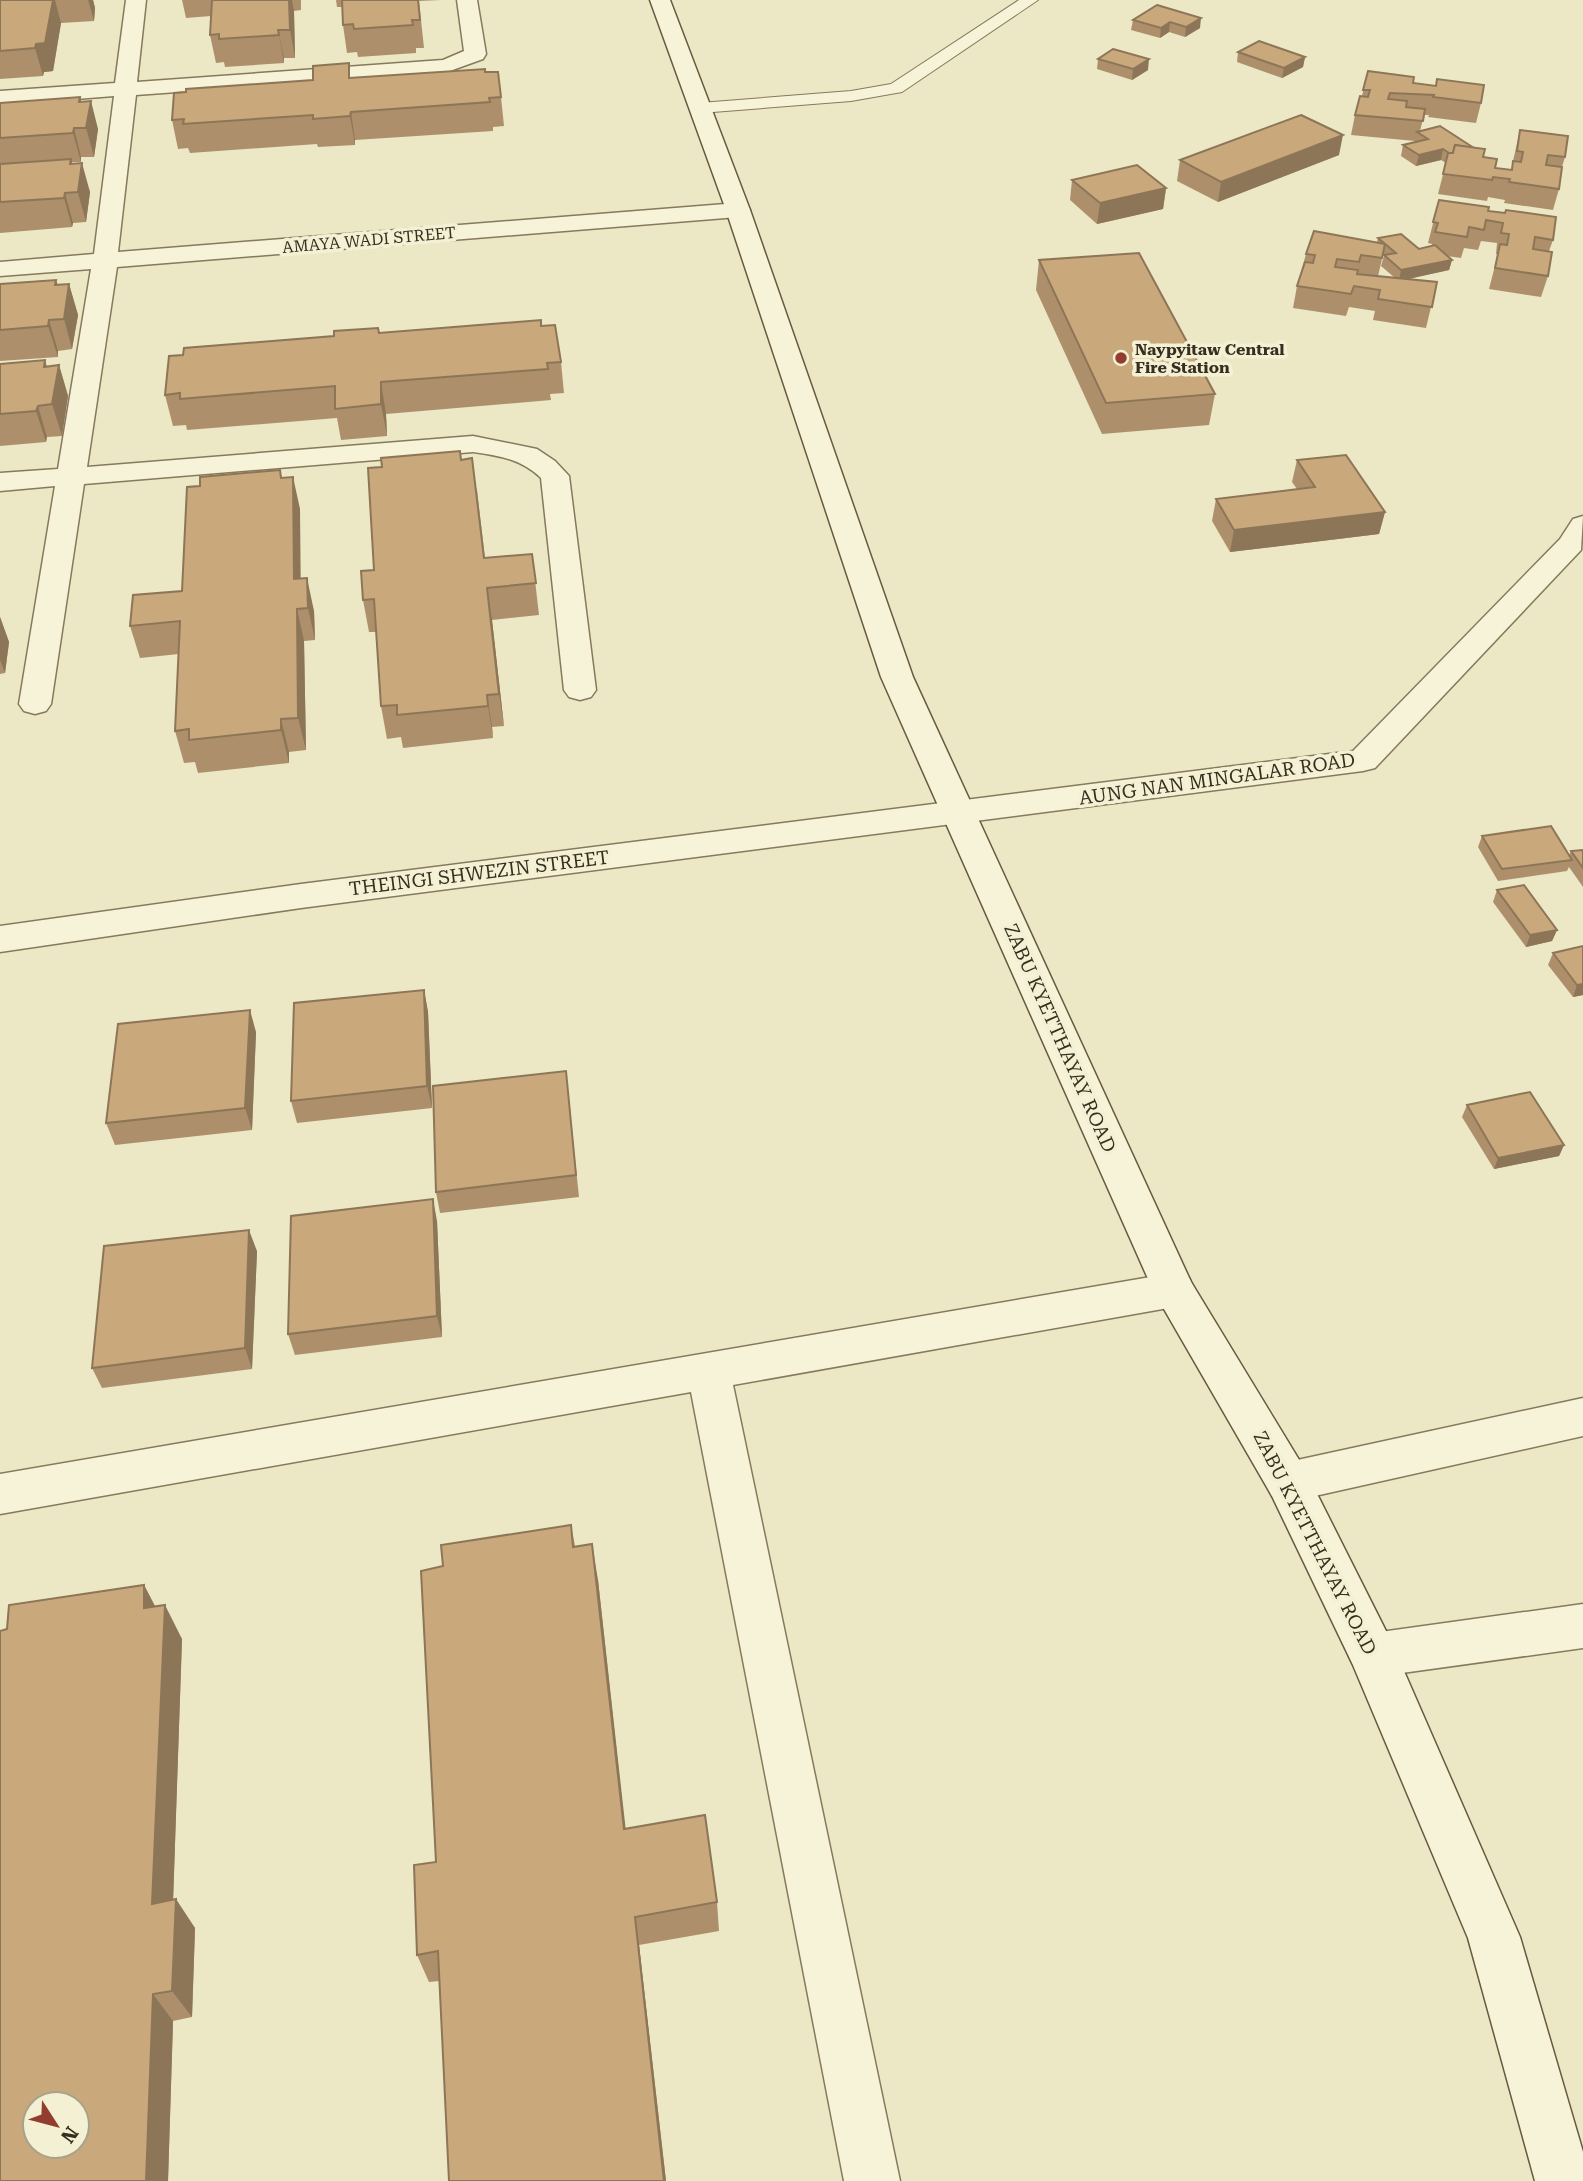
<svg xmlns="http://www.w3.org/2000/svg" width="1583" height="2181" font-family="'Roboto Serif',serif">
  <style>
    .lines { fill: none; stroke-linecap: round; stroke-linejoin: round }
    .service-casing { stroke: #86795c; stroke-width: 2 }
    .minor-casing { stroke: #86795c; stroke-width: 3 }
    .secondary-casing { stroke: #685a3f; stroke-width: 3 }
    .service { fill: #f7f3d8; fill-rule: evenodd }
    .minor { fill: #f7f3d8; fill-rule: evenodd }
    .secondary { fill: #f7f3d8; fill-rule: evenodd }
    .wall { fill: #ad906b; fill-rule: evenodd }
    .shaded-wall { fill: #8d7657 }
    .building { fill: #c9a87c; stroke: #8d7657; stroke-width: 2; fill-rule: evenodd }
    .poi-dot { fill: #933d2e; stroke: #f4f0d4; stroke-width: 2.5 }
    .labels { text-anchor: middle; dominant-baseline: central; stroke-width: 7; stroke-linejoin: round; paint-order: stroke }
    .far-street-label { font-size: 16px; fill: #372e1f; stroke: #f4f0d4 }
    .far-poi-label { font-size: 16px; font-weight: bold; fill: #372e1f; stroke: #f4f0d4; text-anchor: start }
    .street-label { font-size: 19px; fill: #372e1f; stroke: #f4f0d4 }
  </style>
  <rect width="100%" height="100%" fill="#ece7c5"/>
  <g class="lines">
    <g class="service-casing">
      <polygon id="service" points="1019,0 1038,0 902,92 851,101 700,113 691,108 700,103 851,91 891,84"/>
    </g>
    <g class="minor-casing">
      <g id="minor">
        <path d="M126,0H146L137,82L443,60L464,51L457,0H477L486,54L483,59L447,72L136,95L118,252L738,203L746,205L750,210L746,215L738,217L117,267L87,467L473,436L537,449L555,461L569,476L596,690L591,697L580,700L569,697L564,690L541,478C521,459 500,456 473,452L84,484L51,704L46,711L35,714L24,711L19,704L55,486L0,491V473L58,469L91,269L0,276V262L94,254L114,96L0,105V91L115,83Z"/>
        <polygon points="1583,516 1581,550 1375,768 1363,771 301,908 0,952 0,926 301,884 1353,751 1560,539 1573,519"/>
        <polygon points="1174,1273 1189,1278 1195,1290 1189,1302 1174,1307 733,1385 900,2181 844,2181 691,1392 0,1514 0,1474"/>
        <polygon points="1583,1398 1583,1436 1288,1502 1272,1496 1265,1482 1272,1468 1288,1462"/>
        <polygon points="1583,1604 1583,1648 1373,1677 1356,1671 1349,1655 1356,1639 1373,1633"/>
      </g>
    </g>
    <g class="secondary-casing">
      <polygon id="secondary" points="650,0 670,0 750,210 913,677 1191,1282 1304,1468 1390,1639 1520,1937 1583,2152 1583,2181 1535,2181 1468,1938 1353,1665 1272,1496 1153,1290 881,677 726,210"/>
    </g>
    <use href="#service" class="service"/>
    <use href="#minor" class="minor"/>
    <use href="#secondary" class="secondary"/>
  </g>
  <g class="wall">
    <polygon points="0,0 93,0 95,8 94,21 61,23 53,71 44,72 43,76 0,79"/>
    <polygon points="182,0 301,0 301,10 294,11 295,58 284,58 284,63 225,67 224,62 216,63 210,35 211,16 186,18"/>
    <polygon points="336,0 441,0 419,1 424,48 416,48 416,53 358,57 357,52 347,53 343,25 342,7 337,7"/>
    <polygon points="1157,5 1200,28 1185,37 1169,32 1160,38 1131,30 1133,20"/>
    <polygon points="1238,52 1305,57 1303,67 1282,78 1237,62"/>
    <polygon points="1098,59 1148,70 1132,80 1097,69"/>
    <polygon points="1368,71 1413,83 1481,103 1476,123 1428,117 1429,115 1424,115 1420,131 1483,157 1495,168 1511,170 1520,130 1565,157 1562,167 1559,189 1553,210 1504,203 1505,200 1488,197 1487,201 1438,194 1446,163 1441,160 1416,166 1401,156 1403,145 1415,142 1415,141 1351,135 1355,115 1362,96"/>
    <polygon points="485,72 501,97 504,126 493,127 493,131 355,140 355,145 318,147 317,144 190,153 188,148 178,149 172,120 351,78"/>
    <polygon points="80,97 81,101 98,129 94,157 81,157 81,162 72,162 90,192 86,222 73,223 72,227 0,233 0,103"/>
    <polygon points="1339,155 1218,202 1177,181 1180,160"/>
    <polygon points="1072,180 1166,188 1163,209 1097,224 1070,200"/>
    <path d="M1439,200L1488,211L1553,240L1549,251L1548,276L1541,297L1489,289L1498,254H1496L1497,243L1481,241L1478,250L1464,248L1461,258L1447,256L1452,260L1449,270L1408,279L1437,282L1426,328L1373,320L1375,311L1349,307L1346,316L1293,308L1297,286L1306,254L1377,242L1378,238L1419,249L1432,246V244L1428,243ZM1383,255L1384,256L1381,266L1395,278L1378,276Z"/>
    <polygon points="1039,260 1215,394 1209,425 1102,434 1036,290"/>
    <polygon points="56,280 58,285 69,284 78,315 72,349 58,351 58,357 0,361 0,284"/>
    <polygon points="542,326 561,362 564,393 550,394 551,400 386,414 387,436 341,440 337,418 187,430 186,425 173,426 165,395 379,333"/>
    <polygon points="0,364 47,366 59,365 68,396 62,436 47,437 46,442 0,446"/>
    <polygon points="461,460 477,490 485,558 532,554 539,615 492,620 504,726 492,727 493,738 403,748 401,737 387,739 381,706 376,632 369,632 363,600"/>
    <polygon points="1297,460 1385,512 1379,534 1230,552 1212,521 1216,499 1297,489 1292,482"/>
    <polygon points="280,470 282,478 300,509 300,579 314,611 315,640 304,641 306,750 289,752 289,763 198,773 195,762 184,763 175,731 179,654 140,658 130,626 182,591 200,486"/>
    <polygon points="0,617 9,642 5,673 0,674"/>
    <polygon points="1482,836 1569,856 1571,851 1583,850 1583,887 1569,867 1567,871 1498,881 1478,847"/>
    <polygon points="1497,890 1557,930 1552,941 1526,947 1493,902"/>
    <polygon points="1583,946 1583,995 1573,997 1548,965 1553,953"/>
    <polygon points="424,990 428,1012 432,1108 297,1123 291,1101"/>
    <polygon points="256,1032 252,1130 115,1145 106,1123"/>
    <polygon points="566,1071 579,1197 440,1213 436,1192"/>
    <polygon points="1467,1105 1564,1145 1559,1156 1494,1169 1462,1117"/>
    <polygon points="437,1221 442,1337 295,1355 288,1334"/>
    <polygon points="257,1251 252,1369 102,1388 92,1368"/>
    <polygon points="571,1525 575,1546 598,1580 625,1828 717,1902 719,1931 639,1945 666,2181 449,2181 439,1981 429,1982 417,1955 436,1862 443,1566"/>
    <polygon points="144,1585 155,1606 182,1639 173,1900 195,1928 192,2017 173,2021 168,2181 7,1629"/>
  </g>
  <g class="shaded-wall">
    <polygon points="53,0 55,0 61,23 53,71 44,72 43,76 35,48"/>
    <polygon points="88,0 93,0 95,8 94,21"/>
    <polygon points="289,0 292,0 294,11 295,58 290,30"/>
    <polygon points="1201,18 1200,28 1185,37 1186,27"/>
    <polygon points="1170,22 1169,32 1160,38 1161,28"/>
    <polygon points="278,30 284,58 284,63 279,35"/>
    <polygon points="1305,57 1303,67 1282,78 1284,68"/>
    <polygon points="1149,59 1148,70 1132,80 1133,69"/>
    <polygon points="80,97 87,125 91,101 98,129 94,157 79,102"/>
    <polygon points="351,112 355,140 355,145 350,116"/>
    <polygon points="74,128 81,157 81,162 73,133"/>
    <polygon points="1343,135 1339,155 1218,202 1221,182"/>
    <polygon points="1443,149 1441,160 1416,166 1419,155"/>
    <polygon points="71,159 79,187 82,163 90,192 86,222 70,164"/>
    <polygon points="1166,188 1163,209 1097,224 1100,203"/>
    <polygon points="65,193 73,223 72,227 64,198"/>
    <polygon points="1452,260 1449,270 1399,281 1401,270"/>
    <polygon points="56,280 65,310 69,284 78,315 72,349 55,285"/>
    <polygon points="49,320 58,351 58,357 48,326"/>
    <polygon points="45,360 54,391 59,365 68,396 62,436 52,404 44,367"/>
    <polygon points="381,382 386,414 387,436 381,404"/>
    <polygon points="38,406 47,437 46,442 36,411"/>
    <polygon points="293,477 300,509 301,612 294,579"/>
    <polygon points="1385,512 1379,534 1230,552 1234,530"/>
    <polygon points="307,578 314,611 315,640 308,608"/>
    <polygon points="487,588 492,620 504,726 499,694"/>
    <polygon points="297,609 304,641 306,750 298,718"/>
    <polygon points="0,617 9,642 5,673 0,660"/>
    <polygon points="487,695 492,727 493,738 488,706"/>
    <polygon points="281,719 289,752 289,763 281,730"/>
    <polygon points="1557,930 1552,941 1526,947 1530,935"/>
    <polygon points="1583,984 1583,995 1573,997 1577,985"/>
    <polygon points="424,990 428,1012 432,1108 427,1086"/>
    <polygon points="250,1010 256,1032 252,1130 245,1108"/>
    <polygon points="1564,1145 1559,1156 1494,1169 1498,1158"/>
    <polygon points="433,1199 437,1221 442,1337 437,1316"/>
    <polygon points="249,1230 257,1251 252,1369 245,1348"/>
    <polygon points="592,1544 598,1580 629,1859 624,1829"/>
    <polygon points="144,1585 162,1620 144,1608"/>
    <polygon points="165,1605 182,1639 172,1933 152,1904"/>
    <polygon points="176,1899 195,1928 192,2017 172,1991"/>
    <polygon points="635,1917 639,1945 666,2181 664,2181"/>
    <polygon points="153,1994 173,2021 168,2181 146,2181"/>
  </g>
  <g class="building">
    <polygon points="0,0 53,0 45,43 36,44 35,48 0,51"/>
    <polygon points="212,0 289,0 290,30 278,30 279,35 219,39 219,34 210,35"/>
    <polygon points="342,0 418,0 420,20 412,20 413,25 354,29 353,24 343,25"/>
    <polygon points="1157,5 1201,18 1186,27 1170,22 1161,28 1133,20"/>
    <polygon points="1259,41 1305,57 1284,68 1238,52"/>
    <polygon points="1113,49 1149,59 1133,69 1098,59"/>
    <polygon points="349,63 349,78 485,69 485,72 498,72 501,97 489,98 490,102 351,112 350,116 313,119 313,115 183,124 184,119 172,120 174,93 186,92 186,89 313,80 313,66"/>
    <polygon points="1368,71 1414,77 1413,83 1436,86 1437,79 1484,85 1481,103 1433,97 1434,95 1390,93 1388,99 1407,101 1406,107 1425,109 1423,121 1355,115 1360,96 1368,97 1370,90 1363,90"/>
    <polygon points="80,97 79,102 91,101 86,128 74,128 73,133 0,138 0,103"/>
    <polygon points="1301,115 1343,135 1221,182 1180,160"/>
    <polygon points="1440,126 1474,148 1455,145 1453,153 1449,153 1443,149 1419,155 1403,145 1428,139 1417,132"/>
    <polygon points="1520,130 1568,136 1565,157 1548,155 1546,165 1562,167 1559,189 1509,182 1510,179 1493,177 1492,180 1443,174 1448,153 1453,153 1455,145 1485,149 1483,157 1497,159 1495,168 1512,170 1513,161 1521,162 1523,152 1517,151"/>
    <polygon points="71,159 70,164 82,163 78,192 65,193 64,198 0,202 0,164"/>
    <polygon points="1137,165 1166,188 1100,203 1072,180"/>
    <polygon points="1439,200 1489,207 1488,211 1505,213 1506,210 1556,217 1553,240 1535,237 1533,249 1552,252 1548,276 1495,268 1500,244 1507,245 1509,234 1501,233 1503,223 1486,220 1484,230 1469,227 1467,237 1435,232 1438,223 1433,222"/>
    <polygon points="1314,231 1385,244 1382,258 1361,255 1359,262 1337,259 1335,267 1358,270 1357,274 1437,282 1432,307 1378,299 1380,290 1354,286 1351,294 1297,286 1305,262 1313,263 1315,255 1306,254"/>
    <polygon points="1401,234 1419,249 1435,245 1452,260 1401,270 1384,255 1396,253 1378,238"/>
    <polygon points="1139,253 1215,394 1106,403 1039,260"/>
    <polygon points="56,280 55,285 69,284 64,319 49,320 48,326 0,330 0,284"/>
    <polygon points="541,320 541,326 555,325 561,362 547,363 548,369 381,382 381,404 335,409 335,386 180,399 180,393 165,395 169,356 183,355 184,348 334,336 334,331 378,328 379,333"/>
    <polygon points="45,360 44,367 59,365 52,404 38,406 36,411 0,414 0,364"/>
    <polygon points="460,451 461,460 472,458 484,558 532,554 536,583 487,588 499,694 487,695 488,706 397,715 397,705 381,706 374,599 363,600 361,571 374,570 368,468 382,467 381,458"/>
    <polygon points="1346,455 1385,512 1234,530 1216,499 1315,487 1297,460"/>
    <polygon points="280,470 281,478 293,477 294,579 307,578 308,608 297,609 298,718 281,719 281,730 189,740 189,729 175,731 180,621 130,626 133,595 182,591 187,487 200,486 200,477"/>
    <polygon points="1551,826 1572,860 1502,869 1482,836"/>
    <polygon points="1583,850 1583,868 1571,851"/>
    <polygon points="1524,885 1557,930 1530,935 1497,890"/>
    <polygon points="1583,946 1583,984 1577,985 1553,953"/>
    <polygon points="424,990 427,1086 291,1101 294,1003"/>
    <polygon points="250,1010 245,1108 106,1123 118,1024"/>
    <polygon points="566,1071 576,1175 436,1192 433,1086"/>
    <polygon points="1530,1092 1564,1145 1498,1158 1467,1105"/>
    <polygon points="433,1199 437,1316 288,1334 291,1216"/>
    <polygon points="249,1230 245,1348 92,1368 104,1246"/>
    <polygon points="571,1525 573,1547 592,1544 624,1829 705,1815 717,1902 635,1917 664,2181 449,2181 438,1951 417,1955 414,1865 436,1862 421,1571 443,1566 441,1545"/>
    <path d="M144,1585V1608L165,1605L152,1904L176,1899L172,1991L153,1994L146,2181H0V1631L7,1629L9,1605ZM35,2104H77V2146H35Z"/>
  </g>
  <circle class="poi-dot" cx="1121" cy="358" r="7"/>
  <g class="labels">
    <g class="far-street-label">
      <text transform="translate(369 240) rotate(-5)">AMAYA WADI STREET</text>
    </g>
    <g class="far-poi-label">
      <text x="1135" y="349">Naypyitaw Central<tspan x="1135" dy="18">Fire Station</tspan></text>
    </g>
    <g class="street-label">
      <text transform="translate(1217 779) rotate(-8)">AUNG NAN MINGALAR ROAD</text>
      <text transform="translate(479 873) rotate(-7)">THEINGI SHWEZIN STREET</text>
      <text transform="translate(1060 1038) rotate(66)">ZABU KYETTHAYAY ROAD</text>
      <text transform="translate(1315 1543) rotate(63)">ZABU KYETTHAYAY ROAD</text>
    </g>
  </g>
  <g transform="translate(56 2125) rotate(126)"><circle r="33" fill="#f4f0d4" stroke="#a8a28c" stroke-width="2"/>
  <path d="M0-5L12 26L0 18L-12 26Z" fill="#933d2e"/>
  <text y="-10" font-size="19" font-weight="bold" text-anchor="middle" fill="#372e1f">N</text>
  </g>
</svg>
